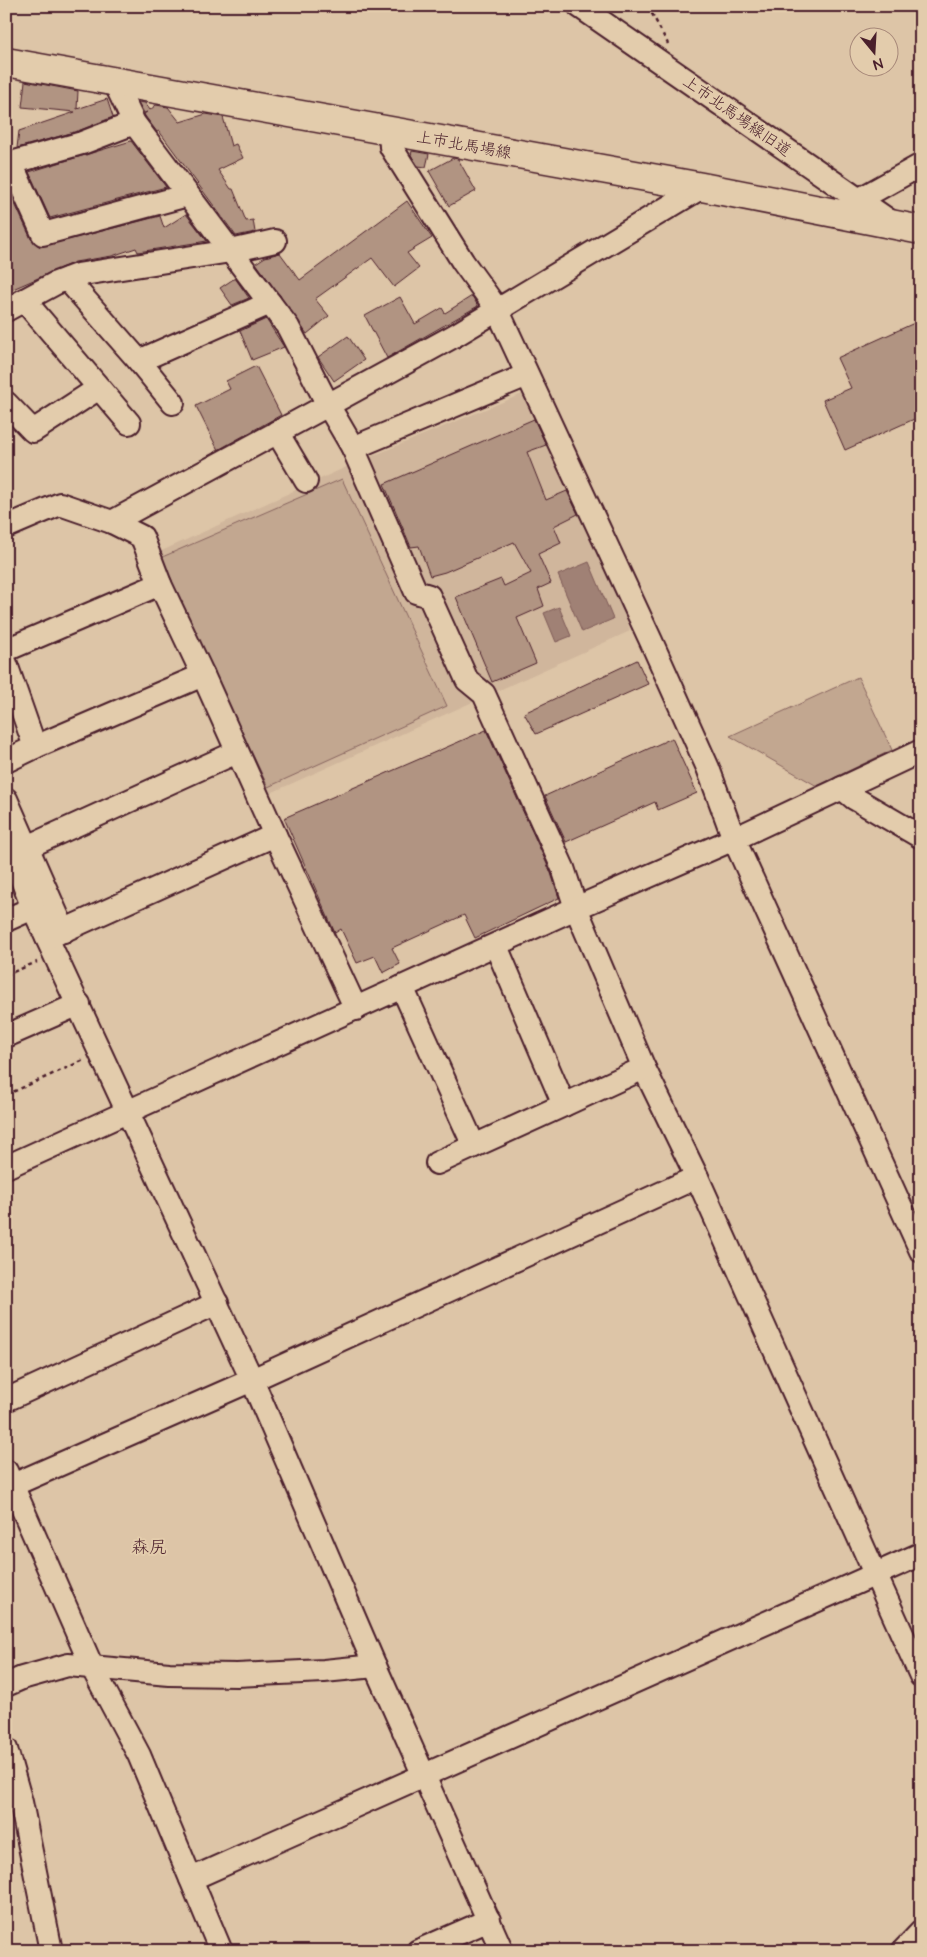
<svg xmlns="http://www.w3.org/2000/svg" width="927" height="1957" font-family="'Architects Daughter','Klee One',sans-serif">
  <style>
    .built { fill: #d0b69c }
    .green { fill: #c2a790; stroke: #86635e }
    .water { fill: #a08174; stroke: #7e5a57 }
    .building { fill: #b19482; stroke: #4a1f2b }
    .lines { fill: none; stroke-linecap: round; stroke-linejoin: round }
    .minor-casing { stroke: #4a1f2b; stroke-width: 26 }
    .major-casing { stroke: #4a1f2b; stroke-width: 31 }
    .path { stroke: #4a1f2b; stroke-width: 2.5; stroke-dasharray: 4 4; stroke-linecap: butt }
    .minor { stroke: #e3ccac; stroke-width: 22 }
    .major { stroke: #e3ccac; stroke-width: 28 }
    .labels { text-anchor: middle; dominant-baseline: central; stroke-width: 4; stroke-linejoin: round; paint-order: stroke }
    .street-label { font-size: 16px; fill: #4a1f2b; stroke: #e3ccac }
    .neighbourhood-label { font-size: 18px; fill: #4a1f2b; stroke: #e3ccac }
  </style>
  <rect width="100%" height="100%" fill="#ddc5a7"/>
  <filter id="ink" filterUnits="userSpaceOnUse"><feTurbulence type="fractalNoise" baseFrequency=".02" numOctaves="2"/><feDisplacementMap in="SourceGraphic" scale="10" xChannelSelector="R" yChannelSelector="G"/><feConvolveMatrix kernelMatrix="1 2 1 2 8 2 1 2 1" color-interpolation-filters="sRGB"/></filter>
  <g filter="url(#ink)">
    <polygon class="built" points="527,392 625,614 630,631 264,796 155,554 353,464"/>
    <g class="green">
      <polygon points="342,479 447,706 268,787 160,558"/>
      <polygon points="858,677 892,750 817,786 730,736"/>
    </g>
    <g class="water">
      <polygon points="589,562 613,619 582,632 558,575"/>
      <polygon points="559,607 571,636 556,642 544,613"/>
    </g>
    <g class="building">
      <polygon points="25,81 78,91 77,109 107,99 113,117 78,131 17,148 19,131 75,112 22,107"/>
      <polygon points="138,102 145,103 150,110 156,105 168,107 180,122 206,114 223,117 231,146 236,144 243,158 218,170 231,189 233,189 246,221 253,220 255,232 236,236 159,131 157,132 145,116 144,114 147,112 144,113"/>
      <polygon points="131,141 166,187 50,218 29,172"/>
      <polygon points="412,151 429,154 426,167 418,166 411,155"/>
      <polygon points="453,158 458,159 476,191 449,206 429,171"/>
      <polygon points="6,184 31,239 40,247 160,216 164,228 186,214 207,241 138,252 136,248 112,256 75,262 6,292"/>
      <polygon points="407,201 432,238 407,253 419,268 394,287 372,258 315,299 329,316 307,334 256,263 265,257 280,253 300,280"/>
      <polygon points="235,278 249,298 232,305 220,288"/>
      <polygon points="472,296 478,306 387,358 365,316 400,297 415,324 442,308 445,313"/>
      <polygon points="266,319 284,347 252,360 240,331"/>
      <polygon points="921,320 921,416 845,450 823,400 851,388 837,358"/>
      <polygon points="348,336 364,360 334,381 318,357"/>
      <polygon points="256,366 281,415 218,450 196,406 230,389 226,381"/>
      <polygon points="534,419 546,445 527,452 546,500 567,491 578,514 554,526 561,543 538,554 551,583 538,589 544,606 517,618 536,663 492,682 456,597 501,579 504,586 531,573 514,542 445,572 430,576 419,546 411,547 384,484"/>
      <polygon points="637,660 648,684 536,734 524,713"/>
      <polygon points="486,730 551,873 559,898 475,938 464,915 392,948 400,964 383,973 375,956 357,963 341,929 335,933 284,818"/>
      <polygon points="672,738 697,793 658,810 655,802 566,842 545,796"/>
    </g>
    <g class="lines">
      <g class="minor-casing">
        <g id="minor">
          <polyline points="579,6 891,222"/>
          <polyline points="114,81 134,123 288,327 328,405 454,336 702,187"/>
          <polyline points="134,123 82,143 11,163 43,234 188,195"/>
          <polyline points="390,131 391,147 463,262 497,309 651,641 708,768 734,839 921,1251"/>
          <polyline points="858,200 921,165"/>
          <polyline points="67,279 139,361"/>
          <polyline points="24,300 129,423"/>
          <polyline points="6,310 56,283 77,275 231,251 275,241"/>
          <polyline points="6,403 33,431 99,388"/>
          <polyline points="173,403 139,361 270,303"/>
          <polyline points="277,432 306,481"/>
          <polyline points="353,448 416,592 429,596 467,680 484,694 563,868 576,908 644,1068 697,1177 921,1676"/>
          <polyline points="6,527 60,504 112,522 328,405 353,448 527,375"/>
          <polyline points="6,650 160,584 142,537 112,522"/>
          <polyline points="6,664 35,747 6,761"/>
          <polyline points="203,675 275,835"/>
          <polyline points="35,747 203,675 160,584"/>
          <polyline points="842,788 854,798 921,837"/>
          <polyline points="6,799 64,931"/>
          <polyline points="6,839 33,908 252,1380 375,1666 502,1951"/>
          <polyline points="12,854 237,752"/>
          <polyline points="6,920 33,908"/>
          <polyline points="47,938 275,835 356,1009"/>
          <polyline points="496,946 564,1105 644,1068"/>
          <polyline points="402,987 474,1146 564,1105"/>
          <polyline points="6,1036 79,1004"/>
          <polyline points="437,1163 474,1146"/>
          <polyline points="6,1167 576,908 734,839 921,751"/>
          <polyline points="6,1400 217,1303"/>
          <polyline points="6,1471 92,1667 139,1755 221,1951"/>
          <polyline points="6,1488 252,1380 697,1177"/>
          <polyline points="6,1685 22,1678 68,1665 169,1674 237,1675 324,1671 375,1666"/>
          <polyline points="6,1749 21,1802 51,1951"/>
          <polyline points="191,1879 921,1554"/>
          <polyline points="418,1951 489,1920"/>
          <polyline points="903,1951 921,1932"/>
        </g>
      </g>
      <g class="major-casing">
        <polyline id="major" points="6,62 702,187 921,230"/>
      </g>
      <g class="path">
        <polyline points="648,6 668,44"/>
        <polyline points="6,975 37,962"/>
        <polyline points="6,1095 84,1060"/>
      </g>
      <use href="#minor" class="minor"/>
      <use href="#major" class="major"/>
    </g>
  </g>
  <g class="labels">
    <g class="street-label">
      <text transform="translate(737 116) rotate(35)">上市北馬場線旧道</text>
      <text transform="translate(464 145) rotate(10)">上市北馬場線</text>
    </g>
    <g class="neighbourhood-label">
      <text x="149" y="1547">森尻</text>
    </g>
  </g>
  <rect width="927" height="1957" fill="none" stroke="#e3ccac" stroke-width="25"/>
  <rect x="12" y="12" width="902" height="1932" fill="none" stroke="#4a1f2b" stroke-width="2" filter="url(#ink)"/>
  <g transform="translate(874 52) rotate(162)"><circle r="24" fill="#e3ccac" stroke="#a68778"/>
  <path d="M0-4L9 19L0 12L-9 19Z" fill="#4a1f2b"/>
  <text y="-8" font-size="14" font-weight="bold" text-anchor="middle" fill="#4a1f2b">N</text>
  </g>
</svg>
